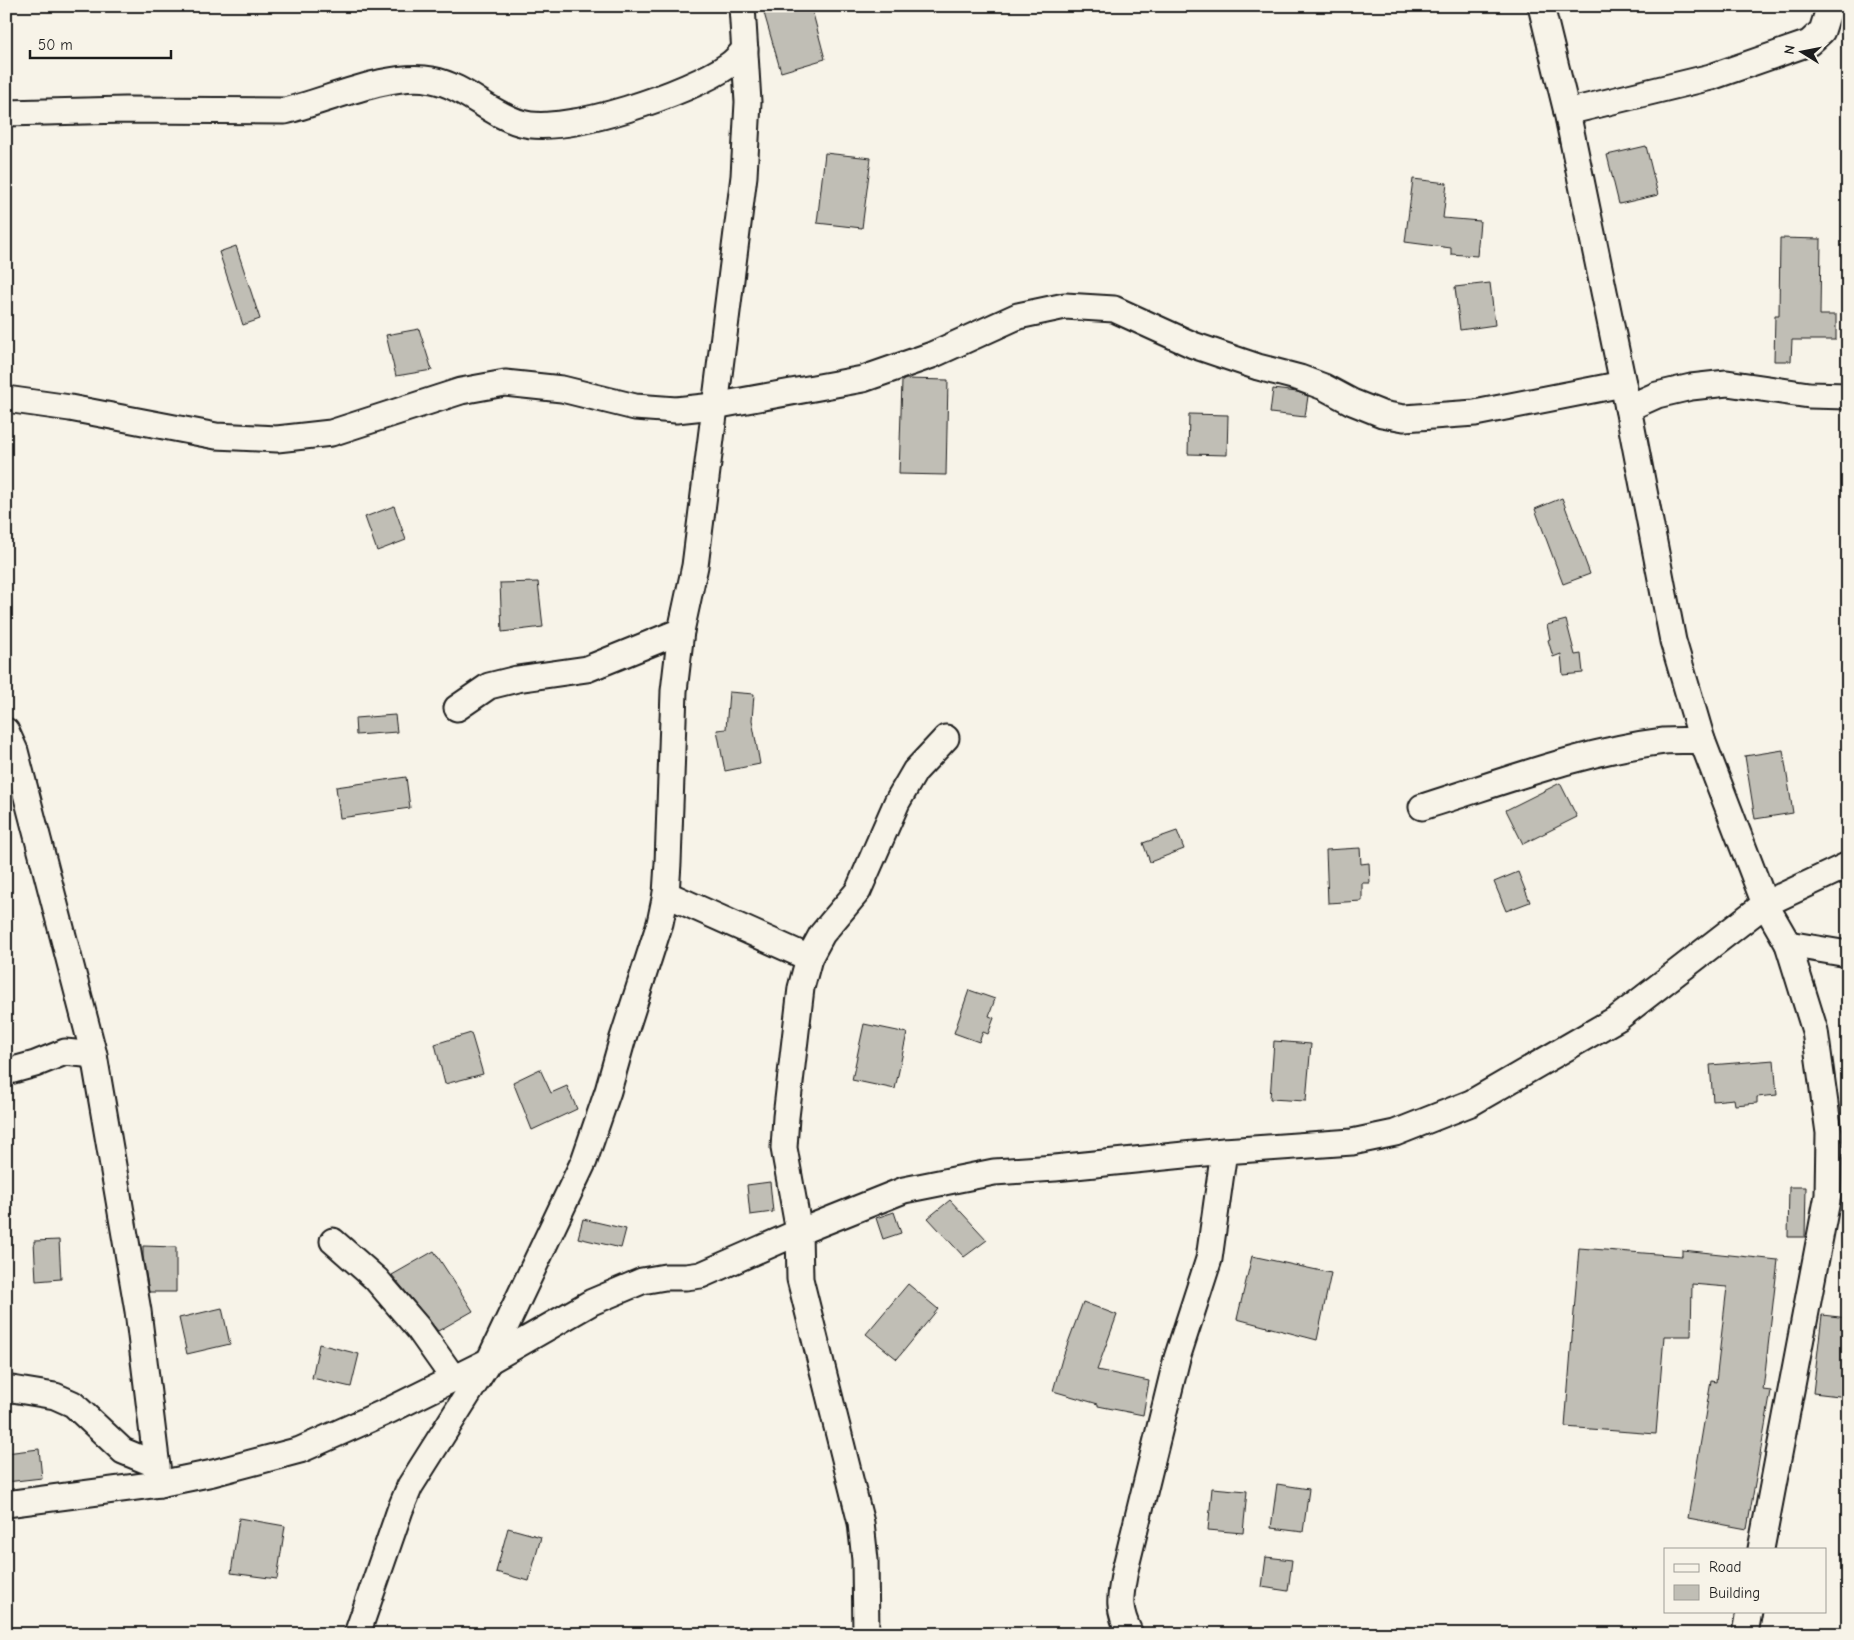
<svg xmlns="http://www.w3.org/2000/svg" width="1854" height="1640" font-family="'Comic Neue',sans-serif">
  <style>
    .building { fill: #c0beb5; stroke: #1c1c1c }
    .lines { fill: none; stroke-linecap: round; stroke-linejoin: round }
    .minor-casing { stroke: #1c1c1c; stroke-width: 29 }
    .minor { stroke: #f7f3e8; stroke-width: 25 }
  </style>
  <rect width="100%" height="100%" fill="#f7f3e8"/>
  <filter id="ink" filterUnits="userSpaceOnUse"><feTurbulence type="fractalNoise" baseFrequency=".02" numOctaves="2"/><feDisplacementMap in="SourceGraphic" scale="10" xChannelSelector="R" yChannelSelector="G"/><feConvolveMatrix kernelMatrix="1 2 1 2 8 2 1 2 1" color-interpolation-filters="sRGB"/></filter>
  <g filter="url(#ink)">
    <g class="building">
      <polygon points="789,6 811,6 825,59 781,72 764,13"/>
      <polygon points="1646,146 1658,195 1619,204 1607,155"/>
      <polygon points="825,153 871,158 862,228 817,223"/>
      <polygon points="1413,179 1447,183 1443,218 1480,221 1477,256 1451,254 1451,248 1405,242"/>
      <polygon points="1780,238 1821,239 1820,315 1836,315 1836,340 1792,340 1791,361 1774,361 1775,315 1779,315"/>
      <polygon points="236,246 260,319 243,325 219,252"/>
      <polygon points="1490,283 1495,325 1460,330 1455,287"/>
      <polygon points="419,329 432,370 396,376 386,335"/>
      <polygon points="906,379 948,380 946,475 899,474 902,381"/>
      <polygon points="1273,389 1297,392 1308,396 1305,417 1270,413"/>
      <polygon points="1189,414 1228,415 1227,455 1188,454"/>
      <polygon points="1562,498 1590,574 1563,584 1535,509"/>
      <polygon points="394,506 406,540 377,551 365,517"/>
      <polygon points="538,582 543,627 502,632 500,583"/>
      <polygon points="1566,620 1575,655 1581,654 1583,673 1563,675 1561,654 1553,657 1548,640 1550,639 1547,625"/>
      <polygon points="729,692 754,694 752,720 760,764 725,771 717,730 726,729"/>
      <polygon points="395,715 397,732 356,735 355,718"/>
      <polygon points="1783,750 1793,813 1755,819 1745,756"/>
      <polygon points="406,777 410,808 340,818 336,787"/>
      <polygon points="1560,783 1577,817 1523,844 1506,810"/>
      <polygon points="1177,831 1184,849 1150,862 1143,843"/>
      <polygon points="1360,848 1361,864 1369,863 1370,883 1362,883 1362,901 1328,903 1326,850"/>
      <polygon points="1518,872 1530,902 1506,911 1494,882"/>
      <polygon points="969,990 995,999 989,1016 994,1018 988,1034 983,1032 979,1042 954,1033"/>
      <polygon points="864,1024 907,1033 895,1089 852,1080"/>
      <polygon points="471,1033 483,1074 445,1084 435,1044"/>
      <polygon points="1274,1041 1311,1044 1306,1101 1270,1099"/>
      <polygon points="1774,1060 1777,1095 1757,1097 1757,1103 1735,1105 1734,1099 1713,1101 1710,1065"/>
      <polygon points="540,1069 551,1093 567,1086 577,1109 532,1130 513,1082"/>
      <polygon points="770,1182 773,1212 750,1215 747,1185"/>
      <polygon points="1789,1187 1806,1187 1805,1237 1788,1237"/>
      <polygon points="950,1200 987,1240 964,1257 928,1218"/>
      <polygon points="894,1212 901,1233 883,1239 876,1218"/>
      <polygon points="583,1219 626,1229 621,1248 578,1238"/>
      <polygon points="59,1240 61,1279 36,1281 34,1241"/>
      <polygon points="143,1246 176,1247 176,1292 149,1292 143,1256"/>
      <polygon points="1579,1248 1682,1256 1682,1250 1778,1260 1763,1390 1771,1391 1747,1529 1688,1518 1711,1381 1716,1382 1727,1287 1692,1284 1691,1336 1664,1336 1656,1434 1565,1427"/>
      <polygon points="434,1251 473,1311 438,1331 392,1275"/>
      <polygon points="1252,1256 1331,1273 1317,1340 1237,1319"/>
      <polygon points="908,1284 938,1309 897,1359 866,1334"/>
      <polygon points="1083,1302 1117,1315 1097,1370 1149,1381 1143,1415 1098,1406 1098,1404 1053,1391 1062,1359"/>
      <polygon points="222,1308 230,1344 187,1354 179,1318"/>
      <polygon points="1822,1315 1848,1318 1848,1397 1813,1393"/>
      <polygon points="319,1344 359,1354 351,1387 312,1378"/>
      <polygon points="39,1449 42,1478 6,1482 6,1453"/>
      <polygon points="1277,1484 1309,1489 1303,1532 1271,1528"/>
      <polygon points="1212,1488 1247,1491 1243,1533 1208,1530"/>
      <polygon points="239,1518 285,1526 277,1579 231,1573"/>
      <polygon points="508,1528 541,1537 529,1581 496,1572"/>
      <polygon points="1266,1557 1292,1560 1288,1591 1262,1587"/>
    </g>
    <g class="lines">
      <g class="minor-casing">
        <g id="minor">
          <polyline points="1541,6 1567,112 1628,408 1673,641 1702,740 1765,904 1788,944 1815,1031 1829,1133 1828,1195 1761,1549"/>
          <polyline points="1567,112 1711,77 1809,43 1822,31 1828,12 1828,6"/>
          <path d="M6,113L125,110L285,111C327,101 391,71 432,80C465,86 489,114 521,123C565,136 691,92 729,65C735,61 740,55 745,49"/>
          <polyline points="6,399 70,408 216,436 277,439 331,433 461,391 505,383 562,389 635,407 676,410 714,406 863,379 932,355 1018,316 1065,306 1114,309 1193,345 1258,367 1300,378 1324,387 1352,402 1382,414 1404,418 1475,413 1623,384"/>
          <polyline points="1628,408 1657,395 1691,387 1727,383 1809,395 1848,396"/>
          <polyline points="457,708 489,686 517,679 587,669 681,631"/>
          <polyline points="6,731 15,751 94,1055 138,1311 159,1484"/>
          <path d="M1422,807C1500,783 1582,751 1664,741C1676,740 1689,741 1702,740"/>
          <polyline points="666,894 809,958"/>
          <polyline points="1788,944 1848,954"/>
          <polyline points="6,1072 35,1064 65,1052 94,1055"/>
          <polyline points="333,1241 376,1279 418,1328 454,1379"/>
          <polyline points="6,1388 55,1396 73,1404 123,1451 157,1465"/>
          <polyline points="6,1504 159,1484 213,1473 300,1450 390,1410 489,1361 592,1302 642,1281 665,1277 686,1277 701,1275 799,1232 904,1190 994,1172 1055,1168 1224,1151 1352,1142 1395,1133 1471,1103 1618,1018 1765,904 1848,865"/>
          <polyline points="357,1634 400,1510 410,1486 489,1361 584,1161 608,1091 622,1041 660,923 666,894 668,863 674,691 681,631 695,566 744,176 748,102 742,6"/>
          <polyline points="866,1634 865,1560 861,1523 800,1279 799,1232 784,1148 786,1117 801,988 809,958 822,934 858,891 897,802 915,771 946,738"/>
          <path d="M1130,1634C1117,1607 1120,1598 1125,1570L1177,1358L1209,1259L1224,1151"/>
          <polyline points="1745,1634 1749,1611"/>
        </g>
      </g>
      <use href="#minor" class="minor"/>
    </g>
  </g>
  <rect width="1854" height="1640" fill="none" stroke="#f7f3e8" stroke-width="25"/>
  <rect x="12" y="12" width="1829" height="1615" fill="none" stroke="#1c1c1c" stroke-width="2" filter="url(#ink)"/>
  <rect x="1664" y="1548" width="162" height="65" fill="#f7f3e8" stroke="#9f9d96"/>
  <rect x="1674" y="1564" width="25" height="8" fill="#f7f3e8" stroke="#9f9d96"/>
  <text x="1709" y="1572" font-size="15" fill="#1c1c1c">Road</text>
  <rect x="1674" y="1585" width="25" height="15" fill="#c0beb5" stroke="#9f9d96"/>
  <text x="1709" y="1598" font-size="15" fill="#1c1c1c">Building</text>
  <g transform="translate(1802 52) rotate(280)" stroke="#f7f3e8" stroke-width="4" paint-order="stroke">
  <path d="M0-4L9 19L0 12L-9 19Z" fill="#1c1c1c"/>
  <text y="-8" font-size="14" font-weight="bold" text-anchor="middle" fill="#1c1c1c">N</text>
  </g>
  <path d="M30 50v8h141v-8" fill="none" stroke="#1c1c1c" stroke-width="2.5"/>
  <text x="38" y="50" font-size="15" fill="#1c1c1c" stroke="#f7f3e8" stroke-width="4" paint-order="stroke">50 m</text>
</svg>
